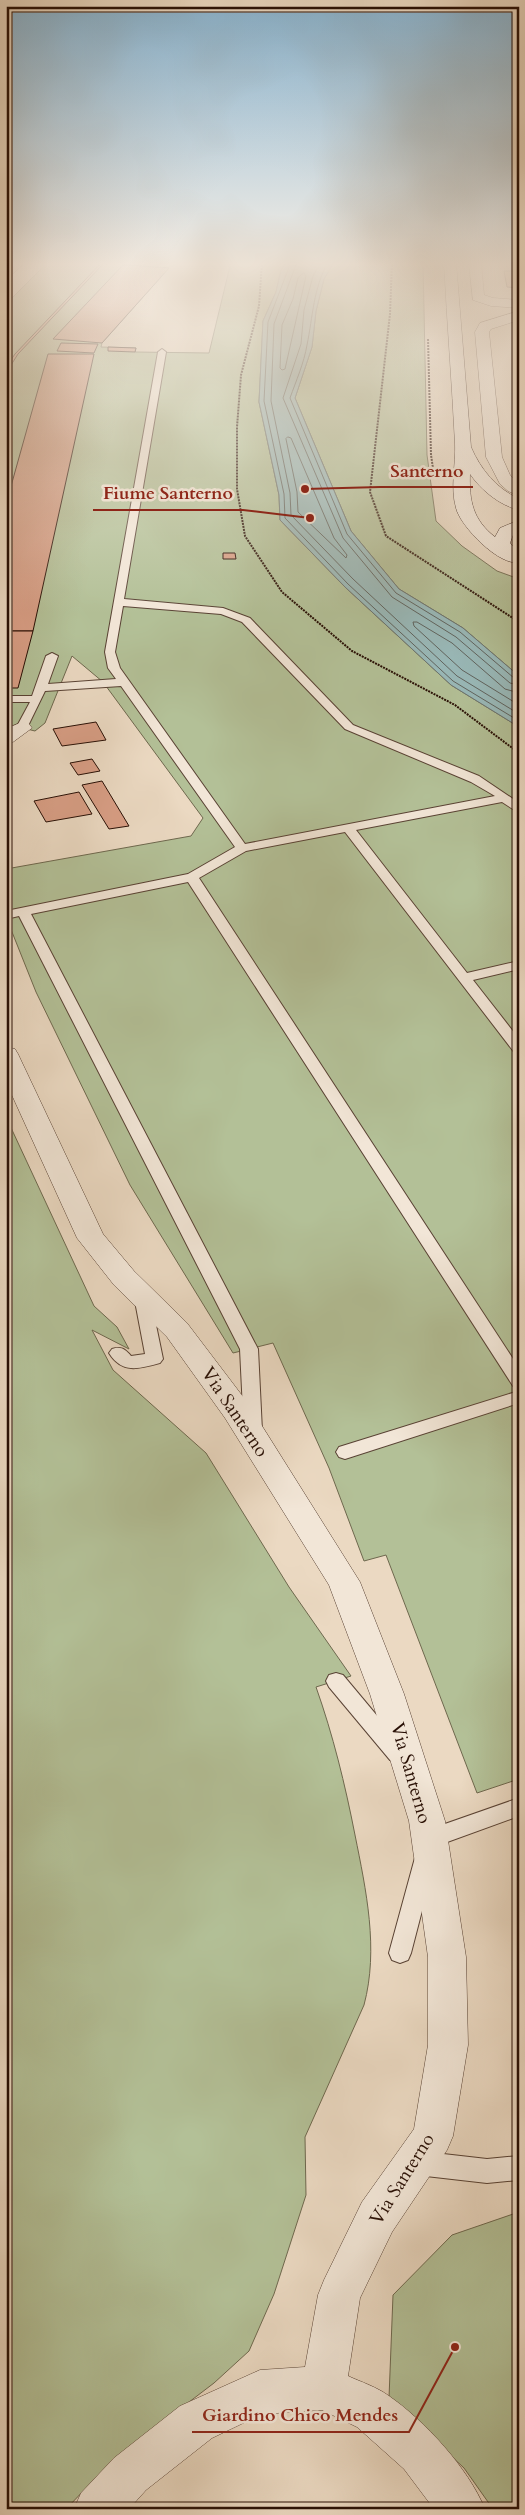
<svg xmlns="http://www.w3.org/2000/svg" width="525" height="2515" font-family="Cardo,serif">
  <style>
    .green { fill: #b3c097; stroke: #6e684e }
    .water { fill: #99b9b9; stroke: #6c7571 }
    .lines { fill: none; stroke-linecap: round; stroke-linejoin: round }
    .shore { stroke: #60645f; stroke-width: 1 }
    .building { fill: #d89e85; stroke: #280f05 }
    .lane-casing { stroke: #594234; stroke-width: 2 }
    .street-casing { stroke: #594234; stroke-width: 1 }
    .secondary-casing { stroke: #280f05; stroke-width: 1 }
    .path { stroke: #280f05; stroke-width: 2; stroke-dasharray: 2 1; stroke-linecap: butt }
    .lane { fill: #f2e6d7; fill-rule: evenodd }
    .street { fill: #f2e6d7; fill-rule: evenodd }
    .secondary { fill: #f2e6d7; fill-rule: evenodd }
    .labels { text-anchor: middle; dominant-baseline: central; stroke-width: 5; stroke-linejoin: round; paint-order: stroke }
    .near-street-label { font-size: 19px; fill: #280f05; stroke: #f2e6d7 }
    .leader { fill: none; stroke: #8f2418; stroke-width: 2 }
    .callout-dot { fill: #8f2418; stroke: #f2e6d7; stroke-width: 2 }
    .callout-label { font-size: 18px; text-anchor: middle; font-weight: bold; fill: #8f2418; stroke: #f2e6d7; stroke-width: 5; stroke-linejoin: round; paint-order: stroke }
  </style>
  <rect width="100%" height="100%" fill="#ebd9c2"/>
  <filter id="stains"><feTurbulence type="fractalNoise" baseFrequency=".004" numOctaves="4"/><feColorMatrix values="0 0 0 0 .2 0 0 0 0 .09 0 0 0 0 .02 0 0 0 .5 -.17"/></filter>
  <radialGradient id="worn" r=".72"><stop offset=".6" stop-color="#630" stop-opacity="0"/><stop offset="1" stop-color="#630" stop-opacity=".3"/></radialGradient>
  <g class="green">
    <polygon points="48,262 126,262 124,264 169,268 102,343 101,347 136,348 135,352 209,353 231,262 287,262 281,270 276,292 263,321 259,402 279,495 280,520 345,587 451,685 519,727 519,1779 477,1793 386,1555 364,1561 329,1468 273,1343 233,1353 130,1185 36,992 6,917 6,869 191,836 203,818 103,682 72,656 45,723 35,731 11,725 6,728 6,304"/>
    <polygon points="334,262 423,262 427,455 436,521 462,546 497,571 519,579 519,676 463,628 399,589 351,531 295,398 312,347 316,311 324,279"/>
    <path d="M6,1117L94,1306L117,1327L129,1349L92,1330L113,1370L206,1453L289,1587L351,1676L316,1687C333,1735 345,1784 355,1835C366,1890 379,1949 364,2005L305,2137L306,2195L274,2294L249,2351L214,2383L113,2460L66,2509H6Z"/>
    <polygon points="519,2212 519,2509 493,2509 464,2468 389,2398 393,2295 452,2235"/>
  </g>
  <polygon class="water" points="287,262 334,262 324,279 316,311 312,347 295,398 351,531 399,589 463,628 519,676 519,727 451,685 345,587 280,520 279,495 259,402 263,321 276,292 281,270"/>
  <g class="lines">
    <g class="shore">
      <polyline points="291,262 268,322 264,401 284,494 285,518 348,584 453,681 519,721"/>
      <polyline points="297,262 274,324 271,401 290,493 291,515 353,579 457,676 519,714"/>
      <polyline points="321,262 313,276 304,310 301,344 283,398 343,538 392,597 456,637 510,683 519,685"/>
      <path d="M328,262C313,289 313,316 307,345C304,363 296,381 290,398L347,534L396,593L460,632L514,678L519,679"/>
      <polygon points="304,273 306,276 285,369 282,370 280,368 282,325 293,299 298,278"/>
      <polygon points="288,437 291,438 334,538 347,555 346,558 298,512 297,492 286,439"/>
      <polyline points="519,693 505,689 452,643 417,622 413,622 414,626 462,670 519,705"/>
    </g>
  </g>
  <g class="building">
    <polygon points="6,262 26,262 6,280"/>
    <polygon points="102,262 105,262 18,354 6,373 6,367 15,354"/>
    <polygon points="123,265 169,268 102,343 53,339"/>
    <polygon points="504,271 519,271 519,288 507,287"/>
    <polygon points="61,343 98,344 94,353 57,351"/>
    <polygon points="108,347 136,348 135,352 108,351"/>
    <polygon points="48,354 94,354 33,631 6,631 6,504"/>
    <polygon points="223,553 235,553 236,559 223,559"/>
    <polygon points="6,631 33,631 18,688 6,688"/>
    <polygon points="96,722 106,740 62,746 53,729"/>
    <polygon points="92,759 100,771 78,775 70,763"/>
    <polygon points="102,781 129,826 109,829 82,785"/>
    <polygon points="79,792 92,814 46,822 34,801"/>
  </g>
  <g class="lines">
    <g class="lane-casing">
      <g id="lane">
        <path d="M162,349L166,352L124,599L223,608L250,618L353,725L479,776L519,803V813L502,802L356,830L467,973L519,961V969L473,980L519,1039V1053L514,1052L345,832L246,851L199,878L519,1368V1388L513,1386L188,882L31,914L258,1349L262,1431L259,1436L253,1437L247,1436L244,1431L240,1349L19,916L6,919V911L188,874L235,847L121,686L45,691L26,730L22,731L16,728L30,702H6V696H32L46,656L52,653L58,656L48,684L116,679L108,668L105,652L158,352ZM123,606L221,614L242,622L345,729L471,782L495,796L245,844L120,668L115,652Z"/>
        <path d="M142,1290L148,1292L150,1296L163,1359L160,1363C139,1369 122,1374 109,1353L112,1349C121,1346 125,1349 131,1356L145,1354L134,1296L136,1292Z"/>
        <polygon points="519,1391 519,1403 345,1459 339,1457 336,1452 339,1447"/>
        <polygon points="336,1673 343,1675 404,1748 407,1754 404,1760 397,1763 390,1760 329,1687 326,1681 329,1675"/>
        <polygon points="519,1798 519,1816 439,1845 411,1953 408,1960 400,1963 392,1960 389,1953 422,1832"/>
        <polygon points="417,2151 487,2159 519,2156 519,2180 487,2183 417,2175 408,2171 405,2163 408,2155"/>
      </g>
    </g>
    <g class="street-casing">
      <g id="street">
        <polygon points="469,262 481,262 484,295 493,298 519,300 519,308 491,306 473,300"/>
        <polygon points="519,311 519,320 491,329 489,332 502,457 510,475 519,484 519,496 508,491 500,484 486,457 475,332 480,323"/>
        <polygon points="22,722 29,724 32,728 13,742 6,744 6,729"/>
        <path d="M6,1047L15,1049L18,1054L103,1234L134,1271L187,1323L247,1402L360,1582L404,1694L445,1821L466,1957L468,2045L453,2136L447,2150L392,2232L360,2298L348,2376C361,2382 377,2387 389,2396C425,2421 468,2468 485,2509H434L404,2469L357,2427L322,2410L262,2414L212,2438L146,2490L129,2509H74L81,2493L114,2458L180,2406L260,2370L305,2367L318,2295L324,2280L362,2202L414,2129L428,2045V1957L409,1821L370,1694L329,1585L225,1418L167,1337L114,1285L77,1238L6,1082Z"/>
      </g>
    </g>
    <g class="secondary-casing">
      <path id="secondary" d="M444,262H456L471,447C481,470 496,488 519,499V510C499,505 481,490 470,474C469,501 473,520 495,537L500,528L519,520V532L513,535L510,543L519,553V562C500,567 460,526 456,508C450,487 456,465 455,444C452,383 447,323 444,262Z"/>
    </g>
    <g class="path">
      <polyline points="262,262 259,306 241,375 237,427 237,489 245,536 282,592 352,651 455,705 519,753"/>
      <polyline points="392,262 390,314 370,492 386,536 519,622"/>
      <polyline points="428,339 431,455 434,475"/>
    </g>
    <use href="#lane" class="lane"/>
    <use href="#street" class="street"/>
    <use href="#secondary" class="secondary"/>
  </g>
  <linearGradient id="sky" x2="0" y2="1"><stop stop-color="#88b6d5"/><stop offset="0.43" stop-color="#f6eee4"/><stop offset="1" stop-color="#f6eee4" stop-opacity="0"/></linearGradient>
  <rect width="525" height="614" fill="url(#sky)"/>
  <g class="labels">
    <g class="near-street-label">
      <text transform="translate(235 1412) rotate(56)">Via Santerno</text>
      <text transform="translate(411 1773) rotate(74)">Via Santerno</text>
      <text transform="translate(402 2179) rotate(-58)">Via Santerno</text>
    </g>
  </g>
  <path class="leader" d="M305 489L380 487H473M310 518L243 510H93M455 2347L409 2432H192"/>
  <g class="callout-dot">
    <circle cx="305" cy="489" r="5"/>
    <circle cx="310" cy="518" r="5"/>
    <circle cx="455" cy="2347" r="5"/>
  </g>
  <g class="callout-label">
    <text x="427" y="477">Santerno</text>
    <text x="168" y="499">Fiume Santerno</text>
    <text x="300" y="2421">Giardino Chico Mendes</text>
  </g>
  <rect width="525" height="2515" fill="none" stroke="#ebd9c2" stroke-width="25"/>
  <rect x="8" y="8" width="510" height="2500" fill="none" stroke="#280f05" stroke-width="2.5"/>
  <rect x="12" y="12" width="500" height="2490" fill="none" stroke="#280f05"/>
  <rect width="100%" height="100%" filter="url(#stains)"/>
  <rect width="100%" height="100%" fill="url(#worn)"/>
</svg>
